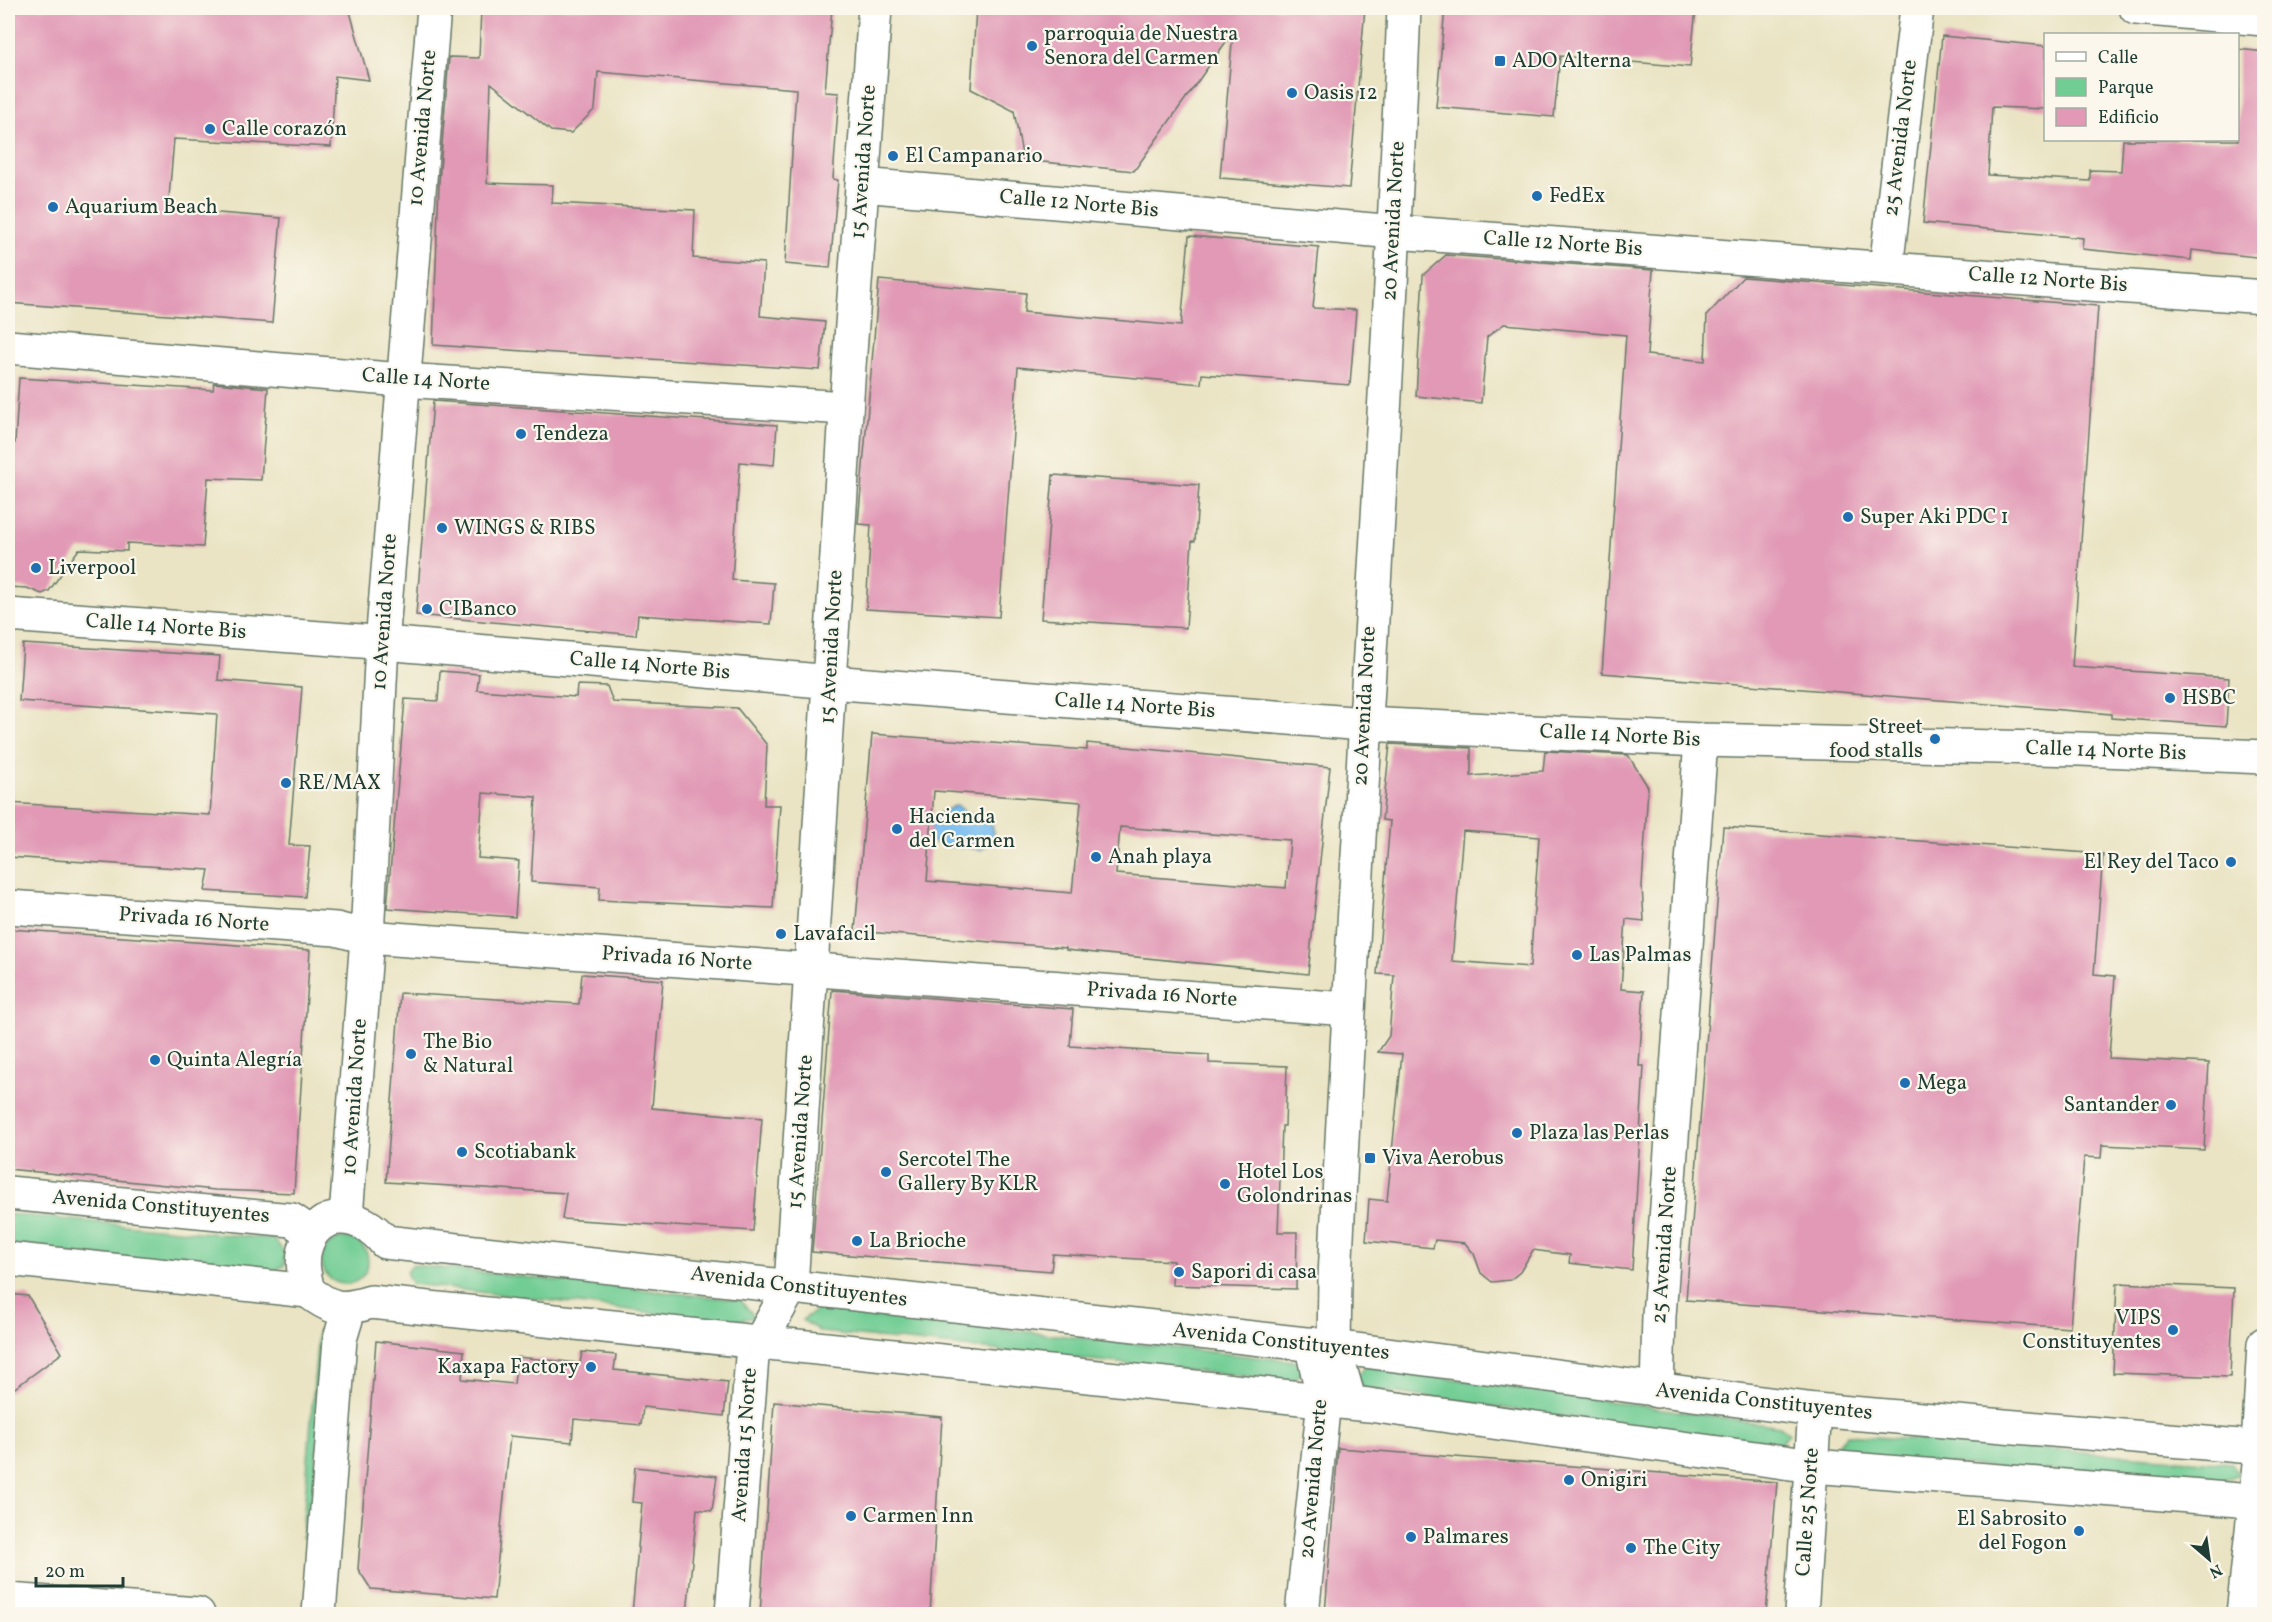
<svg xmlns="http://www.w3.org/2000/svg" width="2272" height="1622" font-family="Vollkorn,serif">
  <style>
    .green { fill: #72cd94; stroke: #488564; stroke-width: 1.5 }
    .water { fill: #7abef0; stroke: #4c7e92; stroke-width: 1.5 }
    .building { fill: #e199b5; fill-rule: evenodd }
    .lines { fill: none; stroke-linecap: round; stroke-linejoin: round }
    .minor-casing { stroke: #676; stroke-width: 36 }
    .major-casing { stroke: #676; stroke-width: 36 }
    .minor { stroke: #fff; stroke-width: 33 }
    .major { stroke: #fff; stroke-width: 33 }
    .poi-dot { fill: #1f6fb2; stroke: #fbf7ec; stroke-width: 2 }
    .labels { text-anchor: middle; dominant-baseline: central; stroke-width: 4.5; stroke-linejoin: round; paint-order: stroke }
    .poi-label { font-size: 21px; fill: #1f3d34; stroke: #fbf7ec; text-anchor: start }
    .street-label { font-size: 21px; fill: #1f3d34; stroke: #fbf7ec }
  </style>
  <rect width="100%" height="100%" fill="#fbf7ec"/>
  <filter id="ink" filterUnits="userSpaceOnUse"><feTurbulence type="fractalNoise" baseFrequency=".0167" numOctaves="2"/><feDisplacementMap in="SourceGraphic" scale="12" xChannelSelector="R" yChannelSelector="G"/><feConvolveMatrix kernelMatrix="1 2 1 2 8 2 1 2 1" color-interpolation-filters="sRGB"/></filter>
  <filter id="wash" filterUnits="userSpaceOnUse"><feTurbulence type="fractalNoise" baseFrequency=".008" numOctaves="4" result="noise"/><feDisplacementMap in="SourceGraphic" scale="24" xChannelSelector="R" yChannelSelector="G"/><feGaussianBlur stdDeviation="1.35" result="paint"/><feColorMatrix in="noise" values="0 0 0 0 0 0 0 0 0 0 0 0 0 0 0 0 0 1.4 0 .05"/><feComposite in="paint" operator="in"/></filter>
  <g filter="url(#wash)">
    <rect width="100%" height="100%" fill="#eae4c4"/>
    <g class="green">
      <polygon points="8,1214 274,1239 284,1252 284,1266 269,1272 8,1249"/>
      <circle cx="345" cy="1261" r="23"/>
      <polygon points="412,1265 740,1300 755,1317 729,1322 412,1284 406,1272"/>
      <polygon points="819,1309 1294,1361 1304,1372 1291,1381 821,1332 802,1320"/>
      <polygon points="325,1328 311,1538 302,1537 318,1331"/>
      <polygon points="1366,1366 1780,1426 1789,1434 1777,1447 1363,1388 1356,1377"/>
      <polygon points="1847,1435 2231,1463 2239,1474 2222,1481 1845,1458 1837,1444"/>
    </g>
    <path class="water" d="M957,805C967,816 980,816 992,824C995,837 992,843 980,850C965,845 943,849 930,840L932,817Z"/>
    <g id="blocks">
      <g class="building">
        <polygon points="8,8 349,8 369,80 335,76 331,147 174,139 168,209 281,218 272,323 8,303"/>
        <polygon points="481,8 832,8 825,92 839,93 833,179 838,180 830,268 785,264 796,89 598,72 595,109 571,133 551,131 491,83 487,183 553,185 552,203 695,210 693,258 764,263 760,316 825,322 820,370 433,345 439,182 449,57 479,58"/>
        <polygon points="976,8 1365,8 1349,188 1220,178 1233,32 1134,171 1023,160 1014,111 971,89"/>
        <polygon points="1445,8 1696,8 1690,67 1560,56 1554,117 1436,107"/>
        <polygon points="1942,36 2046,46 2046,109 1992,107 1988,175 2090,181 2090,170 2121,171 2123,140 2238,140 2238,49 2265,52 2265,258 2192,250 2191,260 2082,249 2083,238 1923,223"/>
        <polygon points="1189,236 1319,247 1313,308 1356,310 1350,385 1202,374 1201,384 1018,367 999,617 866,609 871,525 858,524 879,280 1026,293 1024,312 1181,326"/>
        <polygon points="1446,255 1653,270 1647,355 1705,361 1707,315 1743,277 2098,306 2072,667 2229,678 2226,726 2111,718 2111,714 1602,673 1626,335 1504,324 1487,337 1481,403 1416,396 1423,275"/>
        <polygon points="19,378 213,390 214,383 268,388 261,480 208,478 203,547 127,543 127,551 79,549 49,591 42,594 27,588 8,587 8,443 15,443"/>
        <polygon points="433,401 777,425 774,465 740,462 732,580 774,583 771,624 638,615 636,635 416,615"/>
        <polygon points="1053,475 1199,485 1195,541 1192,541 1186,628 1041,619"/>
        <polygon points="23,644 220,656 218,680 302,687 289,845 310,846 305,897 205,891 209,870 8,857 8,803 210,815 217,714 19,701"/>
        <polygon points="440,671 479,674 477,690 576,697 577,685 607,686 613,702 737,708 767,745 764,805 780,805 773,908 599,900 600,887 531,882 536,797 483,793 478,858 519,861 515,917 387,908 405,699 438,701"/>
        <path d="M872,734L1087,750V743L1330,767L1308,974L1066,950V948L855,931ZM934,791L1081,802L1072,893L927,881ZM1120,827L1290,840L1286,888L1116,874Z"/>
        <path d="M1390,744L1471,748V776L1543,771L1545,751L1628,755L1648,787L1642,886L1644,921L1626,919L1621,989L1644,991L1639,1066H1644L1632,1270L1569,1263L1570,1255L1533,1250L1520,1272L1510,1280L1492,1282L1481,1273L1474,1254L1465,1243L1435,1240L1433,1248L1366,1241L1369,1199L1387,1201L1402,1054L1378,1052L1389,1036L1394,975L1377,974L1390,821L1382,820ZM1463,831L1539,837L1530,967L1452,961Z"/>
        <polygon points="1723,827 2103,854 2094,974 2115,976 2109,1058 2209,1063 2204,1150 2102,1145 2101,1158 2084,1157 2070,1328 1686,1300"/>
        <polygon points="8,929 310,950 294,1193 215,1190 8,1169"/>
        <polygon points="582,974 663,980 652,1108 762,1118 753,1231 562,1219 566,1193 386,1182 400,993 579,1004"/>
        <polygon points="832,990 1073,1009 1070,1046 1209,1055 1209,1063 1287,1066 1285,1126 1282,1126 1278,1232 1297,1232 1296,1289 1172,1285 1173,1261 1053,1254 1051,1271 812,1252"/>
        <polygon points="2117,1283 2234,1288 2230,1377 2113,1373"/>
        <polygon points="8,1294 28,1296 62,1353 8,1393"/>
        <polygon points="376,1341 464,1351 462,1379 514,1384 517,1357 580,1363 582,1352 616,1355 614,1370 728,1382 724,1416 643,1407 641,1425 574,1419 572,1442 510,1436 494,1599 371,1589 358,1569"/>
        <polygon points="774,1402 942,1417 930,1614 760,1614"/>
        <polygon points="1338,1448 1777,1482 1766,1614 1325,1614"/>
        <polygon points="635,1467 717,1476 712,1511 697,1509 687,1614 632,1614 642,1503 632,1502"/>
      </g>
    </g>
  </g>
  <g filter="url(#ink)">
    <use href="#blocks" fill-opacity="0" stroke="#676" stroke-width="1.5"/>
    <g class="lines">
      <g class="minor-casing">
        <g id="minor">
          <polyline points="2136,8 2264,19"/>
          <polyline points="862,185 1395,232 2264,297"/>
          <polyline points="1886,268 1917,8"/>
          <polyline points="8,347 402,380 846,408"/>
          <polyline points="8,615 361,641 855,684 1364,724 1701,740 2080,749 2264,757"/>
          <polyline points="8,907 336,929 367,937 1348,1009"/>
          <polyline points="8,1193 292,1220 311,1233"/>
          <polyline points="346,1217 367,937 382,644 434,8"/>
          <polyline points="8,1259 308,1291"/>
          <polyline points="1657,1391 1659,1316 1701,740"/>
          <path d="M1350,1403L1334,1347L1335,1278C1355,855 1387,431 1404,8"/>
          <polyline points="8,1600 198,1614"/>
          <polyline points="319,1614 340,1339 349,1309"/>
          <polyline points="732,1614 752,1357 791,1286 848,380 875,8"/>
          <polyline points="1302,1614 1324,1400 1311,1344"/>
          <polyline points="1801,1614 1815,1410"/>
          <polyline points="2243,1614 2261,1447 2259,1430 2264,1344"/>
        </g>
      </g>
      <g class="major-casing">
        <path id="major" d="M2264,1448L1815,1410L1334,1347L385,1242C362,1212 317,1206 305,1249C301,1263 305,1278 308,1291C332,1310 342,1311 371,1302L1369,1405L1813,1466L2264,1502"/>
      </g>
      <use href="#minor" class="minor"/>
      <use href="#major" class="major"/>
    </g>
  </g>
  <g class="poi-dot">
    <circle cx="1032" cy="46" r="6"/>
    <rect x="1494" y="55" width="12" height="12" rx="3"/>
    <circle cx="1292" cy="93" r="6"/>
    <circle cx="210" cy="129" r="6"/>
    <circle cx="893" cy="156" r="6"/>
    <circle cx="1537" cy="196" r="6"/>
    <circle cx="53" cy="207" r="6"/>
    <circle cx="521" cy="434" r="6"/>
    <circle cx="1848" cy="517" r="6"/>
    <circle cx="442" cy="528" r="6"/>
    <circle cx="36" cy="568" r="6"/>
    <circle cx="427" cy="609" r="6"/>
    <circle cx="2170" cy="698" r="6"/>
    <circle cx="1935" cy="739" r="6"/>
    <circle cx="286" cy="783" r="6"/>
    <circle cx="897" cy="829" r="6"/>
    <circle cx="1096" cy="857" r="6"/>
    <circle cx="2231" cy="862" r="6"/>
    <circle cx="781" cy="934" r="6"/>
    <circle cx="1577" cy="955" r="6"/>
    <circle cx="411" cy="1054" r="6"/>
    <circle cx="155" cy="1060" r="6"/>
    <circle cx="1905" cy="1083" r="6"/>
    <circle cx="2171" cy="1105" r="6"/>
    <circle cx="1517" cy="1133" r="6"/>
    <circle cx="462" cy="1152" r="6"/>
    <rect x="1364" y="1152" width="12" height="12" rx="3"/>
    <circle cx="886" cy="1172" r="6"/>
    <circle cx="1225" cy="1184" r="6"/>
    <circle cx="857" cy="1241" r="6"/>
    <circle cx="1179" cy="1272" r="6"/>
    <circle cx="2173" cy="1330" r="6"/>
    <circle cx="591" cy="1367" r="6"/>
    <circle cx="1569" cy="1480" r="6"/>
    <circle cx="851" cy="1516" r="6"/>
    <circle cx="2079" cy="1531" r="6"/>
    <circle cx="1411" cy="1537" r="6"/>
    <circle cx="1631" cy="1548" r="6"/>
  </g>
  <g class="labels">
    <g class="poi-label">
      <text x="1044" y="34">parroquia de Nuestra<tspan x="1044" dy="24">Senora del Carmen</tspan></text>
      <text x="1512" y="61">ADO Alterna</text>
      <text x="1304" y="93">Oasis 12</text>
      <text x="222" y="129">Calle corazón</text>
      <text x="905" y="156">El Campanario</text>
      <text x="1549" y="196">FedEx</text>
      <text x="65" y="207">Aquarium Beach</text>
      <text x="533" y="434">Tendeza</text>
      <text x="1860" y="517">Super Aki PDC 1</text>
      <text x="454" y="528">WINGS &amp; RIBS</text>
      <text x="48" y="568">Liverpool</text>
      <text x="439" y="609">CIBanco</text>
      <text x="2182" y="698">HSBC</text>
      <text x="1923" y="727" text-anchor="end">Street<tspan x="1923" dy="24">food stalls</tspan></text>
      <text x="298" y="783">RE/MAX</text>
      <text x="909" y="817">Hacienda<tspan x="909" dy="24">del Carmen</tspan></text>
      <text x="1108" y="857">Anah playa</text>
      <text x="2219" y="862" text-anchor="end">El Rey del Taco</text>
      <text x="793" y="934">Lavafacil</text>
      <text x="1589" y="955">Las Palmas</text>
      <text x="423" y="1042">The Bio<tspan x="423" dy="24">&amp; Natural</tspan></text>
      <text x="167" y="1060">Quinta Alegría</text>
      <text x="1917" y="1083">Mega</text>
      <text x="2159" y="1105" text-anchor="end">Santander</text>
      <text x="1529" y="1133">Plaza las Perlas</text>
      <text x="474" y="1152">Scotiabank</text>
      <text x="1382" y="1158">Viva Aerobus</text>
      <text x="898" y="1160">Sercotel The<tspan x="898" dy="24">Gallery By KLR</tspan></text>
      <text x="1237" y="1172">Hotel Los<tspan x="1237" dy="24">Golondrinas</tspan></text>
      <text x="869" y="1241">La Brioche</text>
      <text x="1191" y="1272">Sapori di casa</text>
      <text x="2161" y="1318" text-anchor="end">VIPS<tspan x="2161" dy="24">Constituyentes</tspan></text>
      <text x="579" y="1367" text-anchor="end">Kaxapa Factory</text>
      <text x="1581" y="1480">Onigiri</text>
      <text x="863" y="1516">Carmen Inn</text>
      <text x="2067" y="1519" text-anchor="end">El Sabrosito<tspan x="2067" dy="24">del Fogon</tspan></text>
      <text x="1423" y="1537">Palmares</text>
      <text x="1643" y="1548">The City</text>
    </g>
    <g class="street-label">
      <text transform="translate(423 128) rotate(-85)">10 Avenida Norte</text>
      <text transform="translate(1901 138) rotate(-83)">25 Avenida Norte</text>
      <text transform="translate(864 162) rotate(-86)">15 Avenida Norte</text>
      <text transform="translate(1079 204) rotate(5)">Calle 12 Norte Bis</text>
      <text transform="translate(1394 221) rotate(-87)">20 Avenida Norte</text>
      <text transform="translate(1563 244) rotate(4)">Calle 12 Norte Bis</text>
      <text transform="translate(2048 280) rotate(4)">Calle 12 Norte Bis</text>
      <text transform="translate(426 380) rotate(4)">Calle 14 Norte</text>
      <text transform="translate(385 612) rotate(-86)">10 Avenida Norte</text>
      <text transform="translate(166 627) rotate(4)">Calle 14 Norte Bis</text>
      <text transform="translate(832 647) rotate(-87)">15 Avenida Norte</text>
      <text transform="translate(650 666) rotate(5)">Calle 14 Norte Bis</text>
      <text transform="translate(1135 706) rotate(4)">Calle 14 Norte Bis</text>
      <text transform="translate(1365 706) rotate(-87)">20 Avenida Norte</text>
      <text transform="translate(1620 736) rotate(3)">Calle 14 Norte Bis</text>
      <text transform="translate(2106 751) rotate(2)">Calle 14 Norte Bis</text>
      <text transform="translate(194 920) rotate(4)">Privada 16 Norte</text>
      <text transform="translate(677 959) rotate(4)">Privada 16 Norte</text>
      <text transform="translate(1162 995) rotate(4)">Privada 16 Norte</text>
      <text transform="translate(355 1097) rotate(-86)">10 Avenida Norte</text>
      <text transform="translate(801 1132) rotate(-86)">15 Avenida Norte</text>
      <text transform="translate(161 1207) rotate(5)">Avenida Constituyentes</text>
      <text transform="translate(1665 1245) rotate(-86)">25 Avenida Norte</text>
      <text transform="translate(799 1287) rotate(7)">Avenida Constituyentes</text>
      <text transform="translate(1281 1342) rotate(6)">Avenida Constituyentes</text>
      <text transform="translate(1764 1402) rotate(6)">Avenida Constituyentes</text>
      <text transform="translate(745 1445) rotate(-86)">Avenida 15 Norte</text>
      <text transform="translate(1314 1479) rotate(-85)">20 Avenida Norte</text>
      <text transform="translate(1808 1512) rotate(-86)">Calle 25 Norte</text>
    </g>
  </g>
  <rect width="2272" height="1622" fill="none" stroke="#fbf7ec" stroke-width="30"/>
  <rect x="2044" y="33" width="195" height="108" fill="#fbf7ec" stroke="#a3ada2" stroke-width="1.5"/>
  <rect x="2056" y="52" width="30" height="9" fill="#ffffff" stroke="#a3ada2" stroke-width="1.5"/>
  <text x="2098" y="63" font-size="18" fill="#1f3d34">Calle</text>
  <rect x="2056" y="78" width="30" height="18" fill="#72cd94" stroke="#a3ada2" stroke-width="1.5"/>
  <text x="2098" y="93" font-size="18" fill="#1f3d34">Parque</text>
  <rect x="2056" y="108" width="30" height="18" fill="#e199b5" stroke="#a3ada2" stroke-width="1.5"/>
  <text x="2098" y="123" font-size="18" fill="#1f3d34">Edificio</text>
  <g transform="translate(2209 1559) rotate(151)" stroke="#fbf7ec" stroke-width="4.5" paint-order="stroke">
  <path d="M0-4.5L10 22L0 15L-10 22Z" fill="#1f3d34"/>
  <text y="-9" font-size="16" font-weight="bold" text-anchor="middle" fill="#1f3d34">N</text>
  </g>
  <path d="M36 1577v9h87v-9" fill="none" stroke="#1f3d34" stroke-width="3"/>
  <text x="45" y="1577" font-size="18" fill="#1f3d34" stroke="#fbf7ec" stroke-width="4.5" paint-order="stroke">20 m</text>
</svg>
